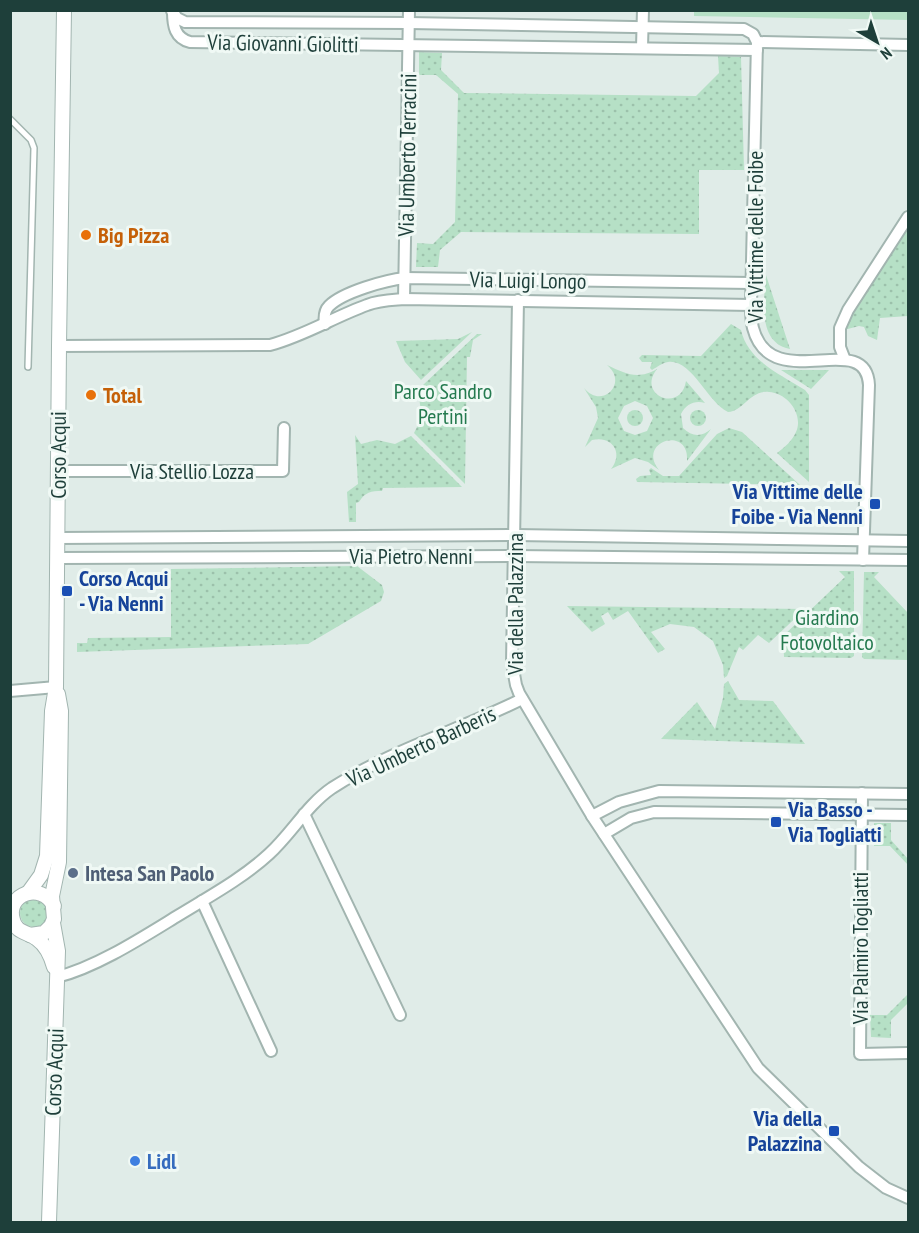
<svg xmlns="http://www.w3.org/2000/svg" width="919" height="1233" font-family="'PT Sans Narrow',sans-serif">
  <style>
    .green { fill: url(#green-dots); fill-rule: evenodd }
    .pitch { fill: #b6e0c6 }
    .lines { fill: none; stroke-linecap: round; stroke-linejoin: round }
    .service-casing { stroke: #a2b5b0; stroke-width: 8 }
    .minor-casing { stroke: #a2b5b0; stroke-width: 14 }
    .tertiary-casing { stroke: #a2b5b0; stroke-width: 16 }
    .service { stroke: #fff; stroke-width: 5 }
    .minor { stroke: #fff; stroke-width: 10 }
    .tertiary { stroke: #fff; stroke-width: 14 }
    .food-dot { fill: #e8710a; stroke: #f0f9f5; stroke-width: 2 }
    .transit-dot { fill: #1a4fb4; stroke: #f0f9f5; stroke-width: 2 }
    .service-dot { fill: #5c6f8a; stroke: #f0f9f5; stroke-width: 2 }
    .shop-dot { fill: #3f7fe0; stroke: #f0f9f5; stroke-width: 2 }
    .labels { text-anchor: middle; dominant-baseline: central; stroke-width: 6; stroke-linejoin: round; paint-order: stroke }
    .street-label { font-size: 22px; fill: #1e3f3a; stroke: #f0f9f5 }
    .food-label { font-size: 22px; font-weight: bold; fill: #c56008; stroke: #f0f9f5; text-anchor: start }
    .park-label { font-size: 22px; fill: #247a4f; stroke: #f0f9f5 }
    .transit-label { font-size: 22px; font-weight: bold; fill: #164399; stroke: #f0f9f5; text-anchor: end }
    .service-label { font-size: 22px; font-weight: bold; fill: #4e5e75; stroke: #f0f9f5; text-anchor: start }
    .shop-label { font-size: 22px; font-weight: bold; fill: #366cbe; stroke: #f0f9f5; text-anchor: start }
  </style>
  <defs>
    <pattern id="green-dots" width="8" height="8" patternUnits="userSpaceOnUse" patternTransform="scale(1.5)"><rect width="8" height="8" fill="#b6e0c6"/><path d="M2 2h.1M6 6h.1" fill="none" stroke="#9cc1ab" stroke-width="1.8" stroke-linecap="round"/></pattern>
  </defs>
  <rect width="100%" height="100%" fill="#e0ece8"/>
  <g class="green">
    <polygon points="419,52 442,53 441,70 464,93 696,96 719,73 718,56 741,57 744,170 699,170 699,234 461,232 440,250 438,267 416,267 417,243 433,244 455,222 458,94 436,75 419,75"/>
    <polygon points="908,218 908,316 880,318 877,340 868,336 864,327 859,326 844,330 848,310"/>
    <path d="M766,275L790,349C757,343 764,299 766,275Z"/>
    <path d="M731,324L741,330C748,361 780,374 805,390L809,395V482L777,453C785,447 792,441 796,432C804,414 787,393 769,392C750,390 744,411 728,412C707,402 692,359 668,362C662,363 657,367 652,370L650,368L652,362H642L639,358L642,355L701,356Z"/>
    <polygon points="472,332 421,380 405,362 396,341 458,339"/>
    <polygon points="477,334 482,334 473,340 470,357 467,357 465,484 414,433 422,417 419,398 423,385"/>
    <path d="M607,365C626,374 638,380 657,369C636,395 681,414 686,381L705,403C695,400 686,404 681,414L683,428C692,437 702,437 711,429L687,461C690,425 636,441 659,470L648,462L635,458L611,469C624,453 612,435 592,440L585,447L598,418L596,407L584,388C602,410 629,383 607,365ZM635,401L647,406L653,418L647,431L635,435L624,431L618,418L624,406Z"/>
    <polygon points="781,370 829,370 811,389"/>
    <circle cx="698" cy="418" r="8"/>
    <circle cx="635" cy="418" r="8"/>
    <polygon points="729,428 742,432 800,485 637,482 636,479 640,476 651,475 649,470 651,468 663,476 679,476 717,434"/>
    <path d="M355,435L361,444L377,440L395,444L411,436L462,487L383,488L382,491C371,491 365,492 359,502L356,503V522H349L347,492L358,484Z"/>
    <polygon points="357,566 382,585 384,592 381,601 308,644 77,652 77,643 87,643 88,638 171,637 171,569"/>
    <polygon points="839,571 854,571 854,656 851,658 784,657 783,636 845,577"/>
    <polygon points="864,572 879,572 874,577 908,613 908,660 864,659 862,657"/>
    <polygon points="567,606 805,609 769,643 758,635 743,650 739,647 727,676 724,678 723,665 713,641 694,627 670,624 651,632 665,649 658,653 628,611 613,620 608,612 601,616 605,624 592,632"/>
    <polygon points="728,681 739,700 773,701 805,744 661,739 697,702 715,729 723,698 724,684"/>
    <polygon points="874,823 891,823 891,840 908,859 908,865 890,846 874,846"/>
    <circle cx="34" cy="913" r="14"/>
    <polygon points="908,994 908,1003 891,1020 891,1038 871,1037 870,1015 887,1015"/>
  </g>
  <polygon class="pitch" points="694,11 908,10 908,20 694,16"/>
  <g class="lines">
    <g class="service-casing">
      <polyline id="service" points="10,119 31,140 34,148 28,367"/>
    </g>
    <g class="minor-casing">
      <g id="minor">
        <path d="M172,11L177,18L185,22L409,23L744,29L753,34L757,42L751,305C751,313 751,321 753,328C771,397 866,327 869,385L863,560"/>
        <path d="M173,12C173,26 175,38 190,42L757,50"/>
        <polyline points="757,42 908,45"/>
        <polyline points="642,47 643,10"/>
        <polyline points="404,299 409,10"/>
        <polyline points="518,300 512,663 516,685 519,693 592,816 758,1068 859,1167 886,1188 908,1198"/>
        <path d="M325,324C324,317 324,311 329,306C343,292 386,280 405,278L751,283"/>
        <path d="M59,346L270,345C304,336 334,317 367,305C379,300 392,300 404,299L751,305"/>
        <polyline points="845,360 840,347 840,328 848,310 908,217"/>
        <polyline points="58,471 283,471 284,428"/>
        <polyline points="58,538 515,535 908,541"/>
        <polyline points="58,558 514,556 908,560"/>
        <polyline points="10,691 56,687"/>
        <polyline points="862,793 860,1054 908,1053"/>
        <polyline points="304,814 400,1015"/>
        <polyline points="592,816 619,802 659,791 908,794"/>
        <polyline points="604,834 631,818 654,812 908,815"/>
        <polyline points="202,901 271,1051"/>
        <path d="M57,977C97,967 143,937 179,915C210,896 243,878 269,854C292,833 307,805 332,788C391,750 460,730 522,699"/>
      </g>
    </g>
    <g class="tertiary-casing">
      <g id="tertiary">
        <polyline points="28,893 41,875 47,856 52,711 56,687 59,346 64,10"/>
        <path d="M54,906C41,881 5,894 13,920C16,933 28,932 37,939C47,946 51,956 54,967"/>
        <polyline points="30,935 44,933 51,926 54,919 52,896 59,862 61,711 58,694"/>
        <polyline points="49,1222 58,951 53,923"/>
      </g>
    </g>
    <use href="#service" class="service"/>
    <use href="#minor" class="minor"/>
    <use href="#tertiary" class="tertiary"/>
  </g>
  <g class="food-dot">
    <circle cx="86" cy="235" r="6"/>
    <circle cx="91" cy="395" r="6"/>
  </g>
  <g class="transit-dot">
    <rect x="869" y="498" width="12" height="12" rx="3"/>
    <rect x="61" y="585" width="12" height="12" rx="3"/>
    <rect x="770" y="816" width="12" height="12" rx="3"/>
    <rect x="828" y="1125" width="12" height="12" rx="3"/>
  </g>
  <circle class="service-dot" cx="73" cy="873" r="6"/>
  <circle class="shop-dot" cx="135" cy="1161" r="6"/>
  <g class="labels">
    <g class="street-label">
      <text transform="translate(283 43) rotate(1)">Via Giovanni Giolitti</text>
      <text transform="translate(407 155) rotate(-89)">Via Umberto Terracini</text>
      <text transform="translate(755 237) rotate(-90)">Via Vittime delle Foibe</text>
      <text transform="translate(528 280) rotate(1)">Via Luigi Longo</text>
      <text transform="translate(58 455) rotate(-90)">Corso Acqui</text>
      <text x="192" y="471">Via Stellio Lozza</text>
      <text x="411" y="556">Via Pietro Nenni</text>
      <text transform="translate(515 604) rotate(-90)">Via della Palazzina</text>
      <text transform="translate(421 746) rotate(-25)">Via Umberto Barberis</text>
      <text transform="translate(860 948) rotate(-90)">Via Palmiro Togliatti</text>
      <text transform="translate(54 1072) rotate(-88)">Corso Acqui</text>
    </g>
    <g class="food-label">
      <text x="98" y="235">Big Pizza</text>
      <text x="103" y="395">Total</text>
    </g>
    <g class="park-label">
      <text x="443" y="391">Parco Sandro<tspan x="443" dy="25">Pertini</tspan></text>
      <text x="827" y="617">Giardino<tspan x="827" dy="25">Fotovoltaico</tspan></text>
    </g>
    <g class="transit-label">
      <text x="863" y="491">Via Vittime delle<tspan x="863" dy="25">Foibe - Via Nenni</tspan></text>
      <text x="79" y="578" text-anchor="start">Corso Acqui<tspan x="79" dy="25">- Via Nenni</tspan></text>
      <text x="788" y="809" text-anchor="start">Via Basso -<tspan x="788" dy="25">Via Togliatti</tspan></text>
      <text x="822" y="1118">Via della<tspan x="822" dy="25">Palazzina</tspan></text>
    </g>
    <g class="service-label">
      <text x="85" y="873">Intesa San Paolo</text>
    </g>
    <g class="shop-label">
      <text x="147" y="1161">Lidl</text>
    </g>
  </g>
  <rect width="919" height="1233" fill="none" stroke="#1e3f3a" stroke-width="24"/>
  <g transform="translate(877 42) rotate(141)" stroke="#f0f9f5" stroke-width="4.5" paint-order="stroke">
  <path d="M0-4.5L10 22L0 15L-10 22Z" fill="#1e3f3a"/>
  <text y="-9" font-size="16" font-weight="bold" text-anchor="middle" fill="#1e3f3a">N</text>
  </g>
</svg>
